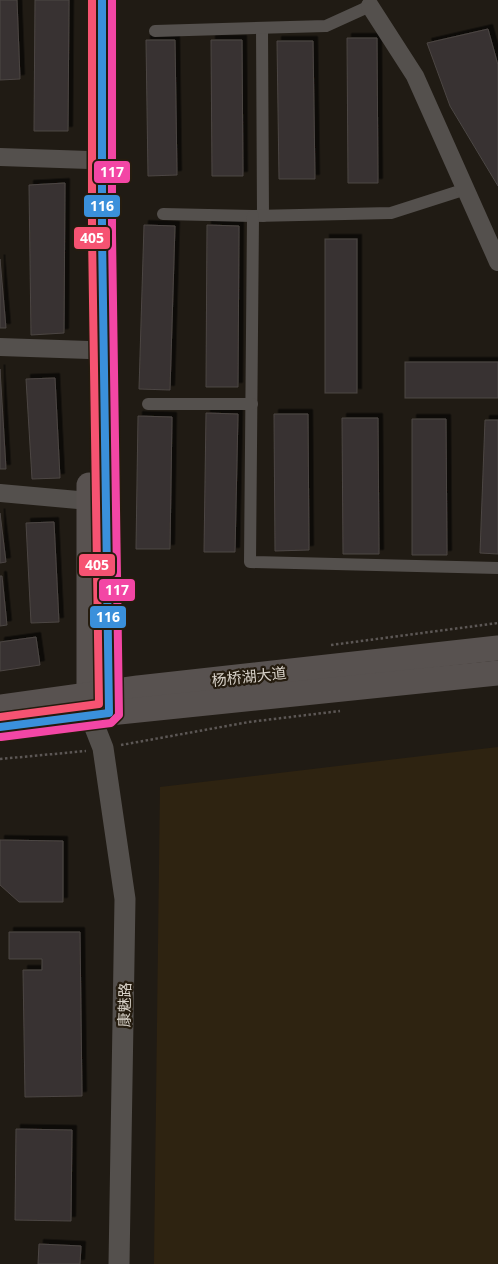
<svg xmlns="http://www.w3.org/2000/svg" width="498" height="1264" font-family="'Open Sans','Noto Sans SC',sans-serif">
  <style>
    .built { fill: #2e2311 }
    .building { fill: #383230; stroke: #4c4644; filter: url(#shadow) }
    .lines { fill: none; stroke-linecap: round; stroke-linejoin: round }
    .path { stroke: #5c5755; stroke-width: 2.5; stroke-dasharray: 2.5 2.5; stroke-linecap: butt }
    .pedestrian { stroke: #54504d; stroke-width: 12 }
    .minor { stroke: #54504d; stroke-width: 18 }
    .tertiary { stroke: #54504d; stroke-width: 21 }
    .secondary { stroke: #585250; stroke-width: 25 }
    .bus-1-casing { stroke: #251c0f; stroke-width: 11 }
    .bus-2-casing { stroke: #251c0f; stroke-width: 11 }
    .bus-3-casing { stroke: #251c0f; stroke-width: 11 }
    .bus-1 { stroke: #3a90db; stroke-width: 8 }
    .bus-2 { stroke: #f346a5; stroke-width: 8 }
    .bus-3 { stroke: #f65372; stroke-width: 8 }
    .labels { text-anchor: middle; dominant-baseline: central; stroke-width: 4.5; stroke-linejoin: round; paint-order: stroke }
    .street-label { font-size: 15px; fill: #d8d2c9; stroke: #251c0f }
    .line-badge { stroke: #251c0f; stroke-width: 2 }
    .badge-label { font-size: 14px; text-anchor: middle; font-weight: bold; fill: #fff }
  </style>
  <defs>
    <filter id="shadow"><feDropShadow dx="4.5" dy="-4.5" stdDeviation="0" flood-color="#0009"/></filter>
  </defs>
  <rect width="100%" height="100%" fill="#201b14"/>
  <polygon class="built" points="498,747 498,1264 154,1264 160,787"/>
  <g class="building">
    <polygon points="0,0 17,0 20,79 0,80"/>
    <polygon points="35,0 69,0 68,131 34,131"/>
    <polygon points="488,29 498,65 498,186 450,106 427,43"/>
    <polygon points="347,38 377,38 378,183 348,183"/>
    <polygon points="146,40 175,40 177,175 148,176"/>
    <polygon points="211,40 242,40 243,176 212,176"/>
    <polygon points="277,41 313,41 315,179 279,179"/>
    <polygon points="65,183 64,333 31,335 29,185"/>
    <polygon points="144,225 175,226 170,390 139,389"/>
    <polygon points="207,225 239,226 238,387 206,387"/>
    <rect x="325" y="239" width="32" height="154"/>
    <polygon points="0,259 6,328 0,328"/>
    <rect x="405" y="362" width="93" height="36"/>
    <polygon points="0,369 6,469 0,469"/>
    <polygon points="55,378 60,478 32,479 26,379"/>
    <polygon points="206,413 238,414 235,552 204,552"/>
    <polygon points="274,414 308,414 309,550 275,551"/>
    <polygon points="138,416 172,417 170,549 136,549"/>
    <polygon points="342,418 378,418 379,554 343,554"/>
    <polygon points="412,419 446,419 447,555 412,555"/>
    <polygon points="485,420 498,420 498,554 480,553"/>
    <polygon points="0,513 6,562 0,563"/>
    <polygon points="54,522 59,622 31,623 26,523"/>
    <polygon points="0,576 2,576 7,625 0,626"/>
    <polygon points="36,637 40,665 0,671 0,642"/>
    <polygon points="0,840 63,841 63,902 19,902 0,885"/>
    <polygon points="9,932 80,932 82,1096 25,1097 23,970 42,970 42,959 9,959"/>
    <polygon points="16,1129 72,1130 71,1221 15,1220"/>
    <polygon points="39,1244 81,1246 80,1264 38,1264"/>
  </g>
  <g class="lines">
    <g class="path">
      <polyline points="331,645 498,623"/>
      <polyline points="121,745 249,722 340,711"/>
      <polyline points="0,759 86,751"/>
    </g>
    <g class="pedestrian">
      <polyline points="262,28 263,216"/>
      <polyline points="155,31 326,26 370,6"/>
      <polyline points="163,214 253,216 391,213 466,189"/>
      <polyline points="253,216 250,562 498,568"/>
      <polyline points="148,404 252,404"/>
    </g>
    <g class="minor">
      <polyline points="370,6 415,76 498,262"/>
      <polyline points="0,157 89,160"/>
      <polyline points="0,347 89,350"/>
      <polyline points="0,493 89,501"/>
    </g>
    <polyline class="tertiary" points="89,699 90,715 103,748 125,899 119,1264"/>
    <g class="secondary">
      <polyline points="102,0 102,234 109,713"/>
      <polyline points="89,485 89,695"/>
      <polyline points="0,707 138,688 498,648"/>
      <polyline points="0,727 90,715 498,673"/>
    </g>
    <g class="bus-1-casing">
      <polyline id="bus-1" points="0,727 109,713 102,234 102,0"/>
    </g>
    <g class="bus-2-casing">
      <polyline id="bus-2" points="1,737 111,723 119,715 112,234 112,0"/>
    </g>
    <g class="bus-3-casing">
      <polyline id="bus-3" points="0,717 99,704 92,234 92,0"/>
    </g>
    <use href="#bus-1" class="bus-1"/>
    <use href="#bus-2" class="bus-2"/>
    <use href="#bus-3" class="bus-3"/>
  </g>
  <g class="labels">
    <g class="street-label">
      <text transform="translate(249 676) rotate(-6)">杨桥湖大道</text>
      <text transform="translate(124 1005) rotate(-89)">康魅路</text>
    </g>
  </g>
  <g class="line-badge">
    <rect x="93" y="160" width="38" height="24" rx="5" fill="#f346a5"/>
    <rect x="83" y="194" width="38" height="24" rx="5" fill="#3a90db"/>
    <rect x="73" y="226" width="38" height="24" rx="5" fill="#f65372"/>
    <rect x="78" y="553" width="38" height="24" rx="5" fill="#f65372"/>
    <rect x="98" y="578" width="38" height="24" rx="5" fill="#f346a5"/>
    <rect x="89" y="605" width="38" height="24" rx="5" fill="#3a90db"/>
  </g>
  <g class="badge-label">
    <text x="112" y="177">117</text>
    <text x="102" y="211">116</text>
    <text x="92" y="243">405</text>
    <text x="97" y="570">405</text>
    <text x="117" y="595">117</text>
    <text x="108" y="622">116</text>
  </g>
</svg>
